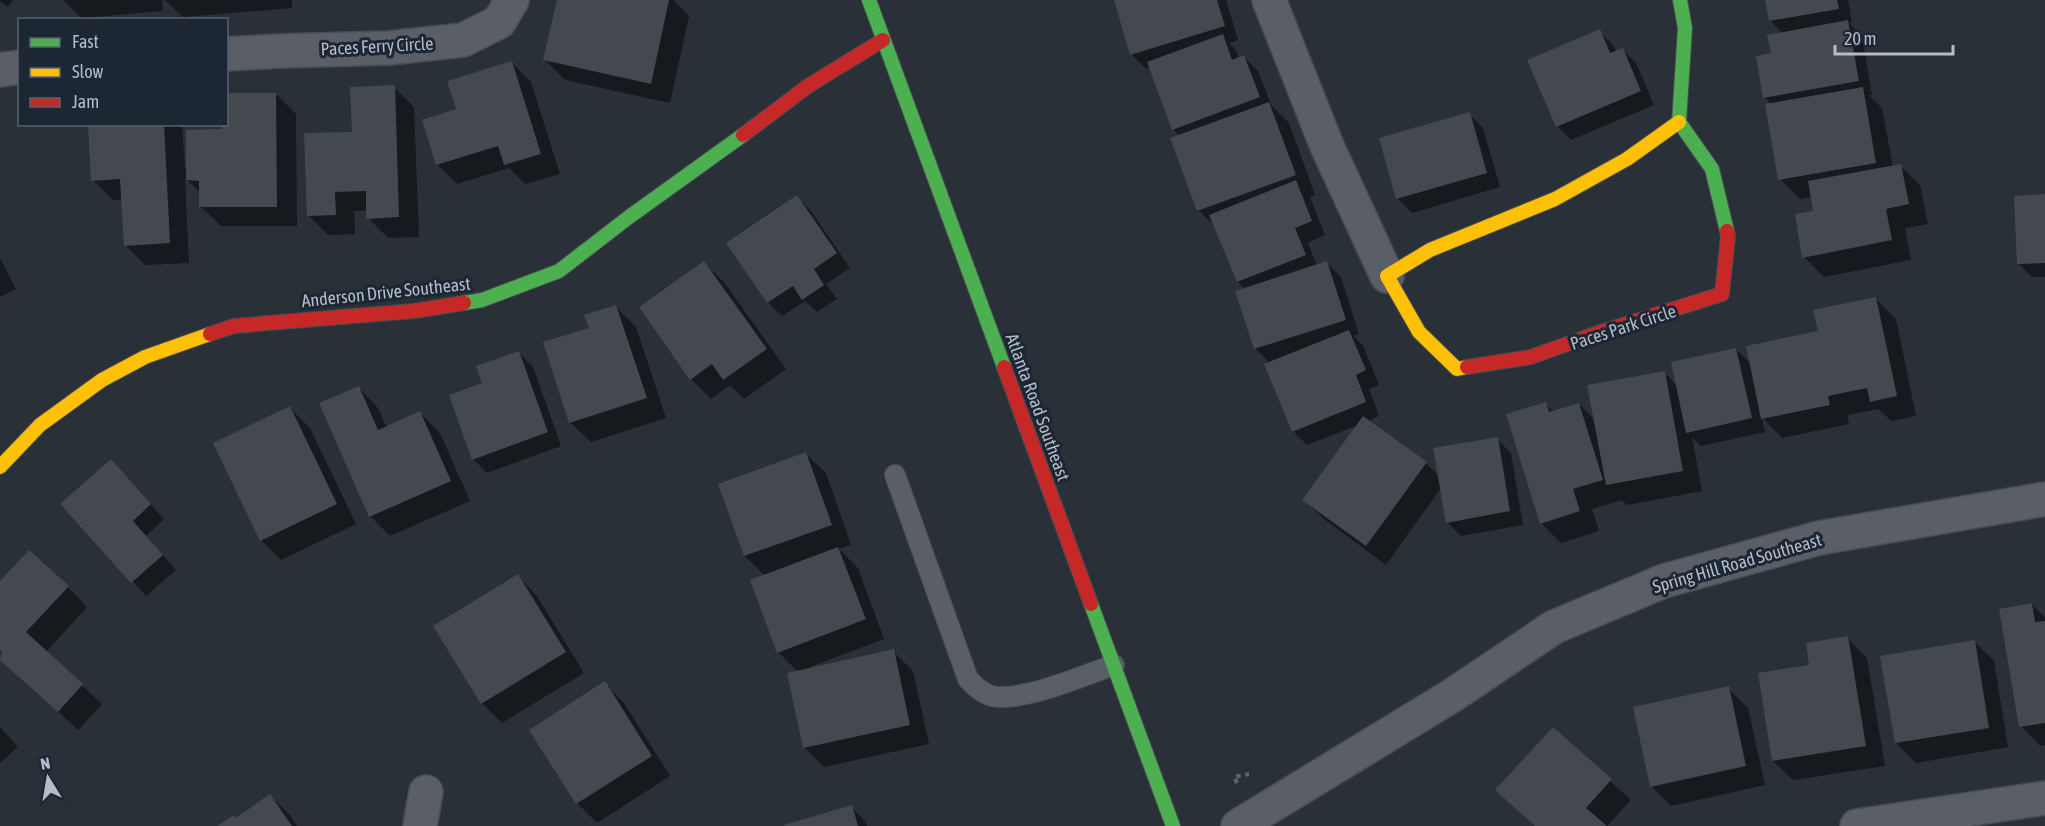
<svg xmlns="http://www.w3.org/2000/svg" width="2045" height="826" font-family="'Asap Condensed',sans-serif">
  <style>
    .shadow { fill: #0007 }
    .building { fill: #444950 }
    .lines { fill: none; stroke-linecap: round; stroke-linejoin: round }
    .lane-casing { stroke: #484c53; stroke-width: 22 }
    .street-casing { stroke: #484c53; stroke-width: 36 }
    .fast-casing { stroke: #484c53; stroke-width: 16 }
    .slow-casing { stroke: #484c53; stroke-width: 16 }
    .jam-casing { stroke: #484c53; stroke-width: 16 }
    .path { stroke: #5d636a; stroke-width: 4; stroke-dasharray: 4.5 4.5; stroke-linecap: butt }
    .lane { stroke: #5a5e66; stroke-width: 20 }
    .street { stroke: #5a5e66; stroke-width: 33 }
    .fast { stroke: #4caf50; stroke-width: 14 }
    .slow { stroke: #ffc107; stroke-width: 14 }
    .jam { stroke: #c62828; stroke-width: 14 }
    .labels { text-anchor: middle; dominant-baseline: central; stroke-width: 6; stroke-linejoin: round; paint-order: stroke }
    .street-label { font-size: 18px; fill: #b4bcc9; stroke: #1d2633 }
  </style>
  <rect width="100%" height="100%" fill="#2a3038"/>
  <g class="shadow">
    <polygon points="0,0 13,0 8,7 0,2"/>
    <polygon points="63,0 162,0 163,11 81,18"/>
    <polygon points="165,0 292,0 292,8 183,17"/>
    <polygon points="558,0 674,0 689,16 670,103 565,80 545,60"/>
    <polygon points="1115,0 1226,0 1238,40 1229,43 1236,50 1239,59 1244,57 1258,71 1271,105 1289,123 1315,195 1310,197 1325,235 1308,243 1317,266 1327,263 1341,277 1359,334 1353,336 1363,345 1379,385 1369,389 1379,416 1368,421 1426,463 1439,476 1497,439 1511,453 1523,525 1461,536 1447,522 1441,488 1386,565 1324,519 1304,500 1358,425 1307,445 1293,431 1270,363 1255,348 1245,289 1238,282 1216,227 1198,210 1180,136 1173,129 1150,67 1146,69 1132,55"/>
    <polygon points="1766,0 1848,0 1852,23 1849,23 1862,36 1872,95 1869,95 1882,108 1893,167 1900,166 1920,185 1928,224 1905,228 1911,260 1824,277 1804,257 1815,212 1812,197 1800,199 1780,179 1771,104 1765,97 1772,55 1783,34 1770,20"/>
    <polygon points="1599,31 1613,45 1617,52 1622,49 1636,63 1654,105 1571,140 1557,126"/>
    <polygon points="511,62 531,82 560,174 525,184 509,168 457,184 437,164 458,110"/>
    <polygon points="394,87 414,107 419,237 388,238 368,218 368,211 354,211 355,234 328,235 309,216"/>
    <polygon points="276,94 296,114 297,226 221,226 201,207 201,193 185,178 189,263 145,265 125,245 123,200 113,200 93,180 90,124 182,124 185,169 187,169 224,131 226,124"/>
    <polygon points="1469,114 1483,128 1500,187 1412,213 1398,199 1381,139"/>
    <polygon points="2045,196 2045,277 2032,277 2018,263"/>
    <polygon points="797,197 811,211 850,268 826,284 837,299 817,312 805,301 782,316 768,302"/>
    <polygon points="0,258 16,289 0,297"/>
    <polygon points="704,263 724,282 786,369 744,399 730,385 711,399 691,379 641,307"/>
    <polygon points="1876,299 1896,319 1916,416 1891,421 1879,409 1847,415 1849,424 1782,438 1762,417 1765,432 1701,446 1692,437 1702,491 1627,505 1622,500 1592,509 1599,531 1561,543 1541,523 1545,404 1554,412 1579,404 1596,421 1664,372 1677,386 1736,349 1752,365 1820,332"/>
    <polygon points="616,307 636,327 666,418 591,442 571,423 545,343 590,329"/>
    <polygon points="519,353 533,367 561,446 487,473 473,459 484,384"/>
    <polygon points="359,388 378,408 387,428 420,413 440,433 470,501 390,536 370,516"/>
    <polygon points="290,408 310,428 356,524 281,560 261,540"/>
    <polygon points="806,454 826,473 851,545 839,549 858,568 884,639 810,667 811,669 893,651 913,671 929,744 824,767 804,747 798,672 778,652 765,576 745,556 720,485"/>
    <polygon points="111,461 164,519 146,536 176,570 146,596 63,504"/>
    <polygon points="518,576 537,596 584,673 502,723 482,703"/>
    <polygon points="0,583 68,587 87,607 46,652 102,704 78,730 0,658 3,652 0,650"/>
    <polygon points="2032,604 2045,618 2045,745 2040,746 2021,726"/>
    <polygon points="1847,638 1867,658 1885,766 1793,780 1773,761 1811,666"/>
    <polygon points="1975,642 1994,661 2008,747 1916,763 1896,743"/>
    <polygon points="604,683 624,703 670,776 597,823 577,803"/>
    <polygon points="1728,688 1748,708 1765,785 1671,806 1651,786"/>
    <polygon points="0,727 18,747 0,763"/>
    <polygon points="1553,729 1631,800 1607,826 1535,826 1497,790"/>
    <polygon points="270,796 290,815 297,826 220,826 236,819"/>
    <polygon points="851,807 865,821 867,826 787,826"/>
  </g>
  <g class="building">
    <polygon points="557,0 669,0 651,84 543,60"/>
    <polygon points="1114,0 1217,0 1225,26 1130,55"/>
    <polygon points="1765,0 1837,0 1839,9 1769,21"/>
    <polygon points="1848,20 1859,81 1763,98 1756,56 1771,53 1767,35"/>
    <polygon points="1600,29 1610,53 1623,48 1641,91 1556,127 1527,60"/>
    <polygon points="1223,34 1232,60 1244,55 1260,97 1172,130 1147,62"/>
    <polygon points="512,61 541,154 504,165 498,146 436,165 422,120 456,109 447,81"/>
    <polygon points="395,85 399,217 366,219 366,191 335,192 336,215 307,216 304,133 352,132 350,87"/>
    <polygon points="1863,87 1876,163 1778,180 1765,104"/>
    <polygon points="226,93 276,93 277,207 199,207 199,181 186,180 186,130 222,129 222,124 226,124"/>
    <polygon points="1269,102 1296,175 1197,211 1170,138"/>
    <polygon points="1470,112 1487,173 1396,199 1379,138"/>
    <polygon points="88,124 164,124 170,243 124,246 120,179 91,181"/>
    <polygon points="1901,164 1909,204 1886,209 1892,240 1802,258 1795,214 1813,211 1808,181"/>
    <polygon points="1296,180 1312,221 1295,228 1306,255 1237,282 1209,215"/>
    <polygon points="2045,194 2045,263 2017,264 2014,196"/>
    <polygon points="797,195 837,253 814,269 824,285 802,300 793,286 767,303 726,243"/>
    <polygon points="704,261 767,349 723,380 712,364 690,380 639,307"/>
    <polygon points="1327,261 1346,320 1254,349 1235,291"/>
    <polygon points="1876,297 1897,396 1870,402 1867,388 1828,396 1830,405 1761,419 1746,346 1818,331 1813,310"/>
    <polygon points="616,305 647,398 569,423 543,342 589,328 584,315"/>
    <polygon points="1349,330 1366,370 1356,375 1366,402 1292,432 1264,364"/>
    <polygon points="1736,348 1752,418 1686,433 1671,362"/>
    <polygon points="519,351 548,432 472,460 449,395 482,383 476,366"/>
    <polygon points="1665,371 1683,471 1606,485 1587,385"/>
    <polygon points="359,386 378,430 420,411 451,481 369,517 319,403"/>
    <polygon points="1546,402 1549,412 1579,403 1603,480 1573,489 1580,511 1540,524 1506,414"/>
    <polygon points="290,406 337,504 260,541 213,443"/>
    <polygon points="1363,416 1427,462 1366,546 1302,500"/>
    <polygon points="1498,437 1510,511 1446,523 1433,448"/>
    <polygon points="806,452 832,525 744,556 718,484"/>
    <polygon points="111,459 151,504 133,521 163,555 131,583 60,504"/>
    <polygon points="838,547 866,619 777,653 750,580"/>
    <polygon points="29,550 69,586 26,632 83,684 58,712 0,660 2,651 0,650 0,581"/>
    <polygon points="518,574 566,652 481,704 433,626"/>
    <polygon points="2032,603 2035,622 2045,621 2045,723 2019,727 1999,609"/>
    <polygon points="1848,636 1866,746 1772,761 1758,673 1809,665 1806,643"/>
    <polygon points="1975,640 1989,728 1895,743 1880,656"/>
    <polygon points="894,649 910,725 803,748 787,673"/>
    <polygon points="605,681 652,756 576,804 529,730"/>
    <polygon points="1729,686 1746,766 1650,787 1633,707"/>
    <polygon points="1553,727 1612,779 1586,808 1607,826 1535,826 1495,790"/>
    <polygon points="270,794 292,826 217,826 234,815 236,818"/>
    <polygon points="852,805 858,826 784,826 784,825"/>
  </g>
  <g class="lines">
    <g class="lane-casing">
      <path id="lane" d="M895,475L968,679C976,688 986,697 999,697C1032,698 1082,676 1114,665"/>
    </g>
    <g class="street-casing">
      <g id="street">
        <polyline points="1269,0 1327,146 1387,276"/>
        <polyline points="226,54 279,51 389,48 463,40 499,22 512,0"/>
        <polyline points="0,70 20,67"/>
        <polyline points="420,826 426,792"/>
        <polyline points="1238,826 1453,695 1554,627 1664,581 1819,538 2045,499"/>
        <polyline points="1857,826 2045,798"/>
      </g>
    </g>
    <g class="fast-casing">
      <g id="fast">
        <polyline points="869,0 1004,367"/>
        <polyline points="1680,0 1685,28 1679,122 1712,169 1727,231"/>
        <polyline points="464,303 482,300 559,271 629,217 743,135"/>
        <polyline points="1091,604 1173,826"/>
      </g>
    </g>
    <g class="slow-casing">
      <g id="slow">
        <polyline points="1467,367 1457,369 1419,332 1387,276 1430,250 1555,199 1627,159 1679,122"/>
        <polyline points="0,467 40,425 102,380 145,357 210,334"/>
      </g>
    </g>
    <g class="jam-casing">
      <g id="jam">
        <polyline points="743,135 808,86 883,40"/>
        <polyline points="210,334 234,326 414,311 464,303"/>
        <polyline points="1004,367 1091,604"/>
        <polyline points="1467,367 1531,357 1598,333 1722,294 1728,237 1727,231"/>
      </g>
    </g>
    <polyline class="path" points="1237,783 1234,777 1249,774"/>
    <use href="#lane" class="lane"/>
    <use href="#street" class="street"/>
    <use href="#fast" class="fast"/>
    <use href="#slow" class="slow"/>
    <use href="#jam" class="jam"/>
  </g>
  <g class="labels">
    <g class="street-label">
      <text transform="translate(377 46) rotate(-3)">Paces Ferry Circle</text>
      <text transform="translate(386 292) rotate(-6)">Anderson Drive Southeast</text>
      <text transform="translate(1623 327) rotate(-18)">Paces Park Circle</text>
      <text transform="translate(1038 407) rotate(70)">Atlanta Road Southeast</text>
      <text transform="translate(1737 563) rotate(-16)">Spring Hill Road Southeast</text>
    </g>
  </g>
  <rect x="18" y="18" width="210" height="108" fill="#1d2633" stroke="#59626f" stroke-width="1.5"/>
  <rect x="30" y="38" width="30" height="9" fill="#4caf50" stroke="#59626f" stroke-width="1.5"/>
  <text x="72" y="48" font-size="18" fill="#b4bcc9">Fast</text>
  <rect x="30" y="68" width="30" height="9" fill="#ffc107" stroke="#59626f" stroke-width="1.5"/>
  <text x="72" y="78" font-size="18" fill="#b4bcc9">Slow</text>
  <rect x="30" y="98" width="30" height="9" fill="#c62828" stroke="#59626f" stroke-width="1.5"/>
  <text x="72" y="108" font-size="18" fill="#b4bcc9">Jam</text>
  <g transform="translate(48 778) rotate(349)" stroke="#1d2633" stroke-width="4.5" paint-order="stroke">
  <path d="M0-4.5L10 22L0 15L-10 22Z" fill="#b4bcc9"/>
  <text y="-9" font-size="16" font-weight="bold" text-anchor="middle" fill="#b4bcc9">N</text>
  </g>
  <path d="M1835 45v9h118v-9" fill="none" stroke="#b4bcc9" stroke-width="3"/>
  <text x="1844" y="45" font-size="18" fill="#b4bcc9" stroke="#1d2633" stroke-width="4.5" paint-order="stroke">20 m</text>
</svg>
